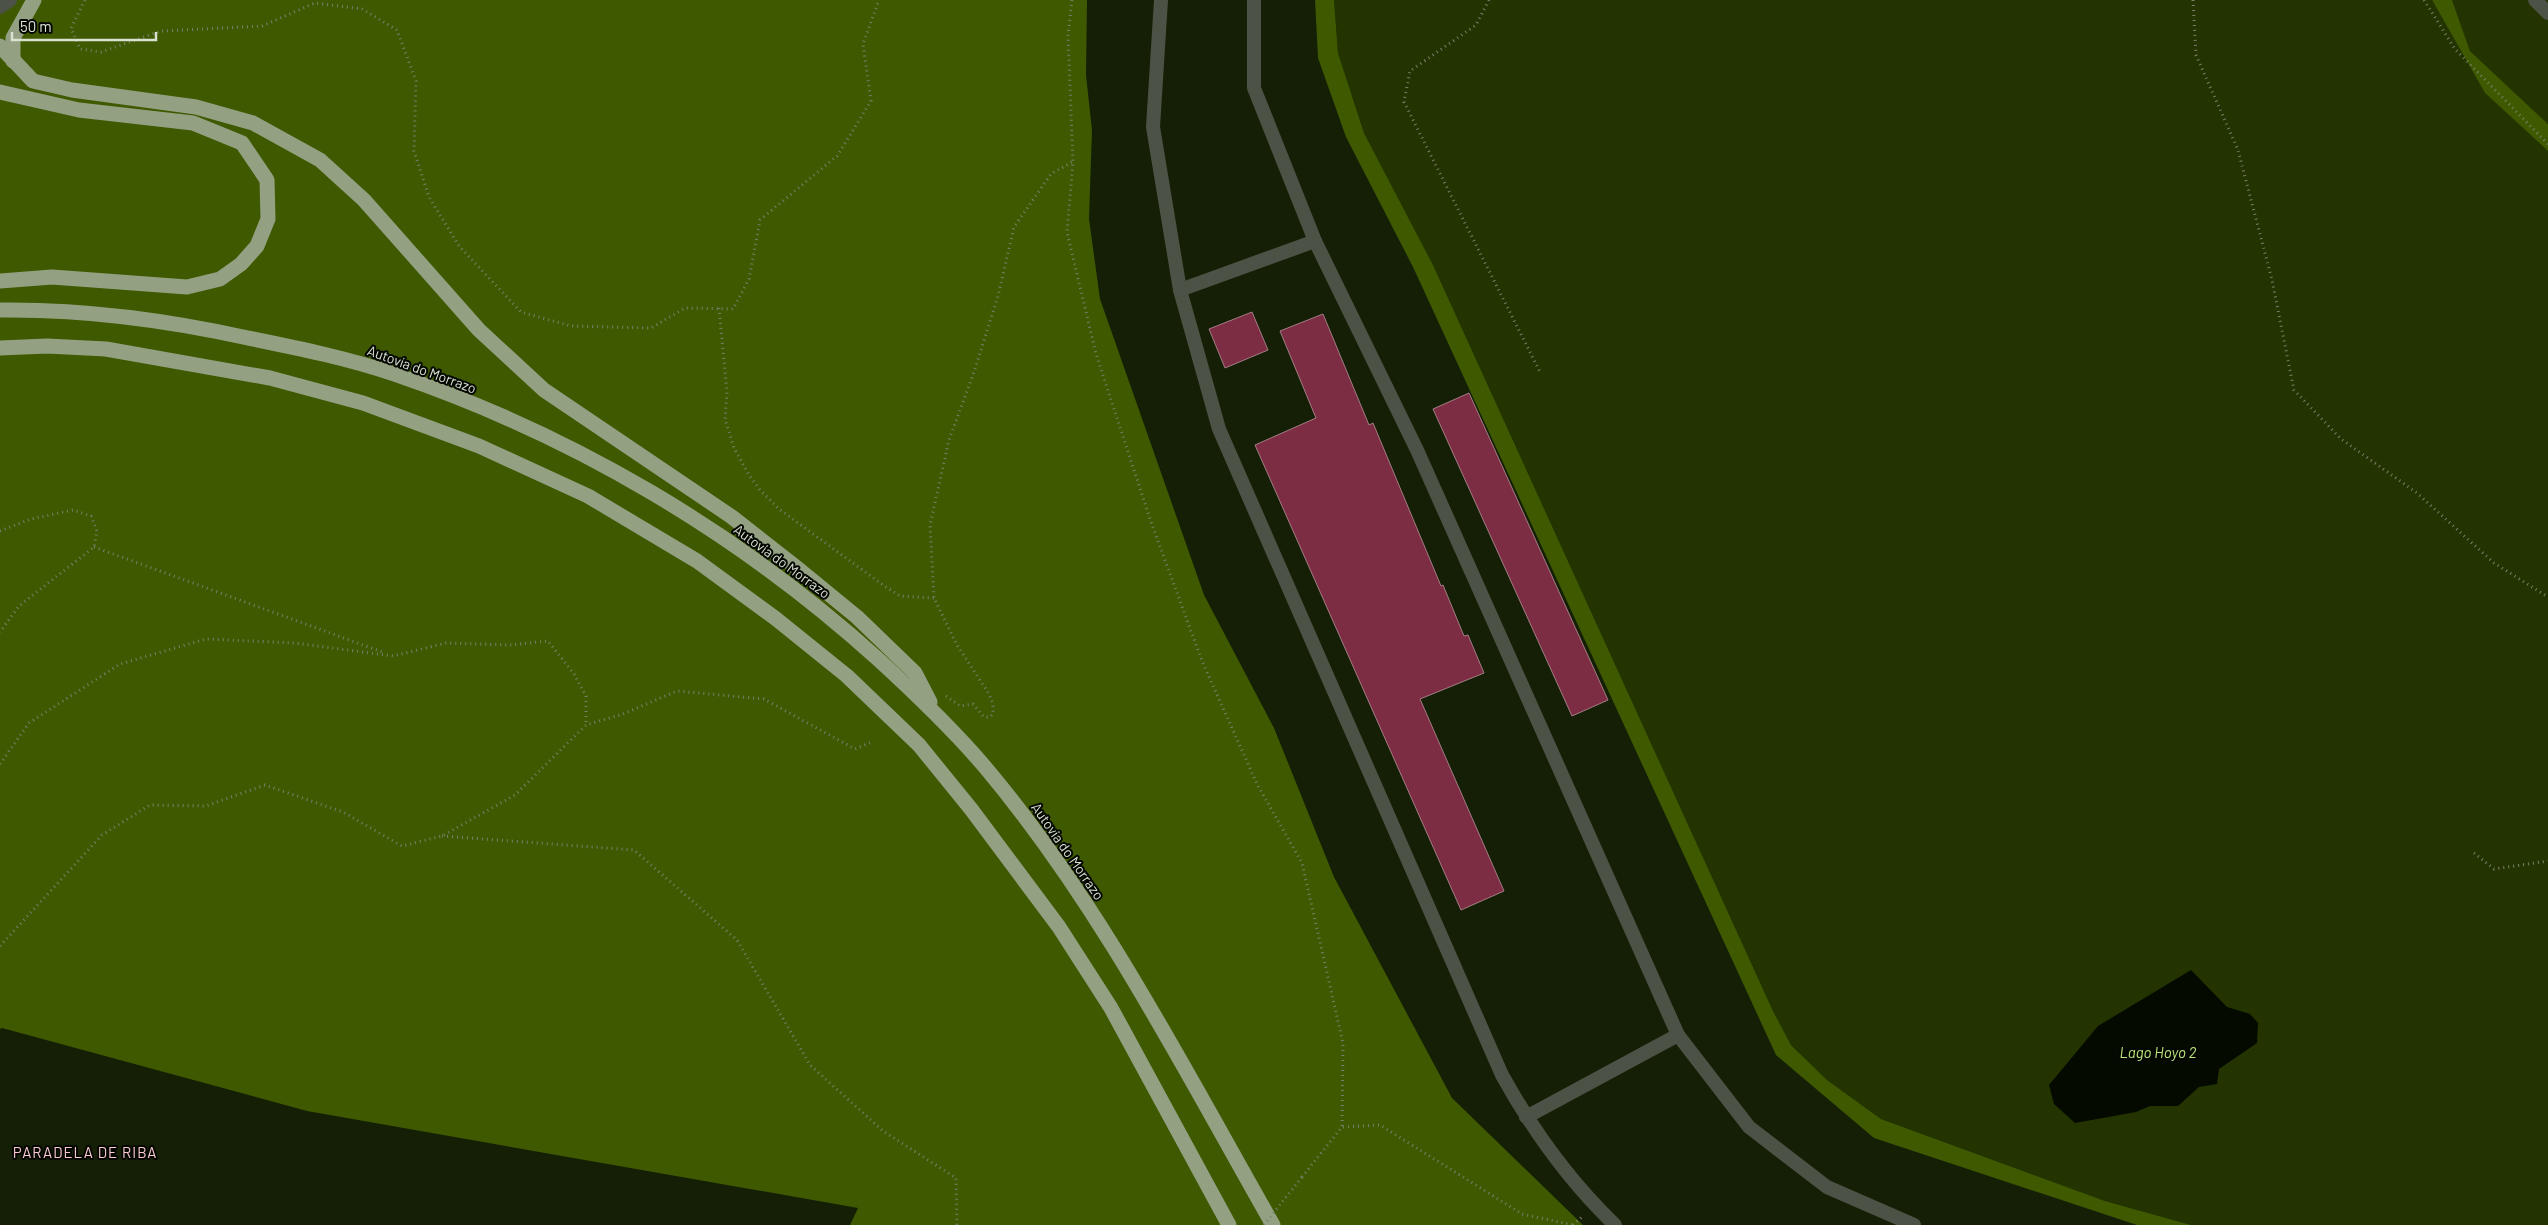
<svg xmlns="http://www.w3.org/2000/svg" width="2548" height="1225" font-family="Barlow,sans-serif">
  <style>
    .green { fill: #233400 }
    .forest { fill: #3e5900 }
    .water { fill: #040a00 }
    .building { fill: #7d2d43; stroke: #a37e85 }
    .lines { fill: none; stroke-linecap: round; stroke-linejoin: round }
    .path { stroke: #77806b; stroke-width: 3; stroke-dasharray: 1 4; stroke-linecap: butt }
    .minor { stroke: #4d5246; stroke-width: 14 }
    .motorway { stroke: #93a182; stroke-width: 15 }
    .path-bridge { stroke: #77806b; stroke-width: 3; stroke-dasharray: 1 4; stroke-linecap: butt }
    .labels { text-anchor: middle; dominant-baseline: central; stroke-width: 4; stroke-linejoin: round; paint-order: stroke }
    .street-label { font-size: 14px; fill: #d9e1d1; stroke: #040701 }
    .water-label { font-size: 15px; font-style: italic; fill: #bce77d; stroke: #040701 }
    .neighbourhood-label { font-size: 15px; letter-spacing: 1px; fill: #fecad3; stroke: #040701 }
  </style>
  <rect width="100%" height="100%" fill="#151f05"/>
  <g class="green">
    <polygon points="1334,0 2432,0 2485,93 2548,151 2548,1225 2191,1225 2105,1201 1881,1119 1827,1080 1791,1045 1773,1011 1433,265 1364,133 1338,53"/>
    <polygon points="2452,0 2548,0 2548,124 2470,51"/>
  </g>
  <g class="forest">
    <polygon points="0,0 1087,0 1086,75 1092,130 1089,219 1100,299 1204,595 1274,728 1334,877 1452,1098 1583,1225 850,1225 858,1208 307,1111 2,1028 0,1029"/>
    <polygon points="1315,0 1334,0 1338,53 1364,133 1433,265 1773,1011 1791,1045 1827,1080 1881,1119 2105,1201 2191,1225 2137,1225 1874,1138 1776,1055 1413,267 1346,137 1318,58"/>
    <polygon points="2432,0 2452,0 2470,51 2548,124 2548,151 2485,93"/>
  </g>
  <polygon class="water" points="2191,970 2227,1007 2250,1014 2258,1023 2257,1043 2219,1069 2217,1084 2199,1087 2178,1106 2150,1106 2136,1112 2075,1123 2054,1104 2049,1085 2098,1026"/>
  <g class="building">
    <polygon points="1252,312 1268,350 1225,368 1209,329"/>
    <polygon points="1323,314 1369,425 1373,423 1441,586 1443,585 1464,636 1468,635 1484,673 1420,699 1504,891 1461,910 1255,445 1316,418 1280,331"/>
    <polygon points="1469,393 1608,700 1572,716 1433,409"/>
  </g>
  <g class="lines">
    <g class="path">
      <polyline points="85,0 71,28 80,49 101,52 161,31 262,26 315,3 362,9 397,30 416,81 414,151 429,197 459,246 521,312 571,326 651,328 685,308 733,309 749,279 760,220 837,156 871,101 863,44 879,0"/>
      <polyline points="1072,0 1068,35 1073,162 1067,232 1096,354 1151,522 1202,661 1257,784 1302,863 1343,1043 1342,1127"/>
      <polyline points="1489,0 1476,25 1410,71 1404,102 1541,374"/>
      <polyline points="2193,0 2196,55 2238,150 2272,280 2294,390 2341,439 2417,493 2494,563 2548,597"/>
      <polyline points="2424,0 2455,49 2548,144"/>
      <polyline points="719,308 727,392 725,419 734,448 749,475 760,490 779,509 883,585 900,596 934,598"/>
      <polyline points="0,531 31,519 73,510 91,516 97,531 94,547 19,606 0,632"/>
      <polyline points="94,547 385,653"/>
      <polyline points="946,696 960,706 973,704 984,717 990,717 993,714 993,704 989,694 957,645 934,598 930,525 949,440 974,372 998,296 1014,227 1051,174 1072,162"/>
      <polyline points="0,764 29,723 120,664 206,639 295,643 393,656 446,643 510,645 548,641 574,674 586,696 586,725"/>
      <polyline points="442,836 634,850 737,940 810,1065 883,1131 956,1178 957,1225"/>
      <polyline points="2474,853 2494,869 2548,861"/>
      <polyline points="0,946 102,835 150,805 206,806 265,785 343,812 402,846 442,836 515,795 586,725 623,714 677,691 764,699 855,749 872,742"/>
      <polyline points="1302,1177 1342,1127 1380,1125 1522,1214 1573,1225"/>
      <polyline points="1573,1225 1584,1215"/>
    </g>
    <g class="minor">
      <polyline points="1161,0 1153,127 1180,290"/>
      <polyline points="1254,0 1254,88 1315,241 1417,450 1678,1035 1749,1127 1827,1187 1914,1225"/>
      <polyline points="2535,0 2548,13"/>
      <polyline points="0,7 10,0"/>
      <path d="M1315,241L1180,290L1219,429L1502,1075C1532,1129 1570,1182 1615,1225"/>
      <polyline points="1526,1117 1678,1035"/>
    </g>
    <g class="motorway">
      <polyline points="0,46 33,81 72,90 196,107 253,123 320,160 364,200 479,330 544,390 732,517 797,568 857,617 915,673 930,702"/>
      <polyline points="13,61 13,38 34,0"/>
      <polyline points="0,92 79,110 193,123 242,143 267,180 268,219 257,246 241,264 220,279 187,287 52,277 0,281"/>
      <path d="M0,310C83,309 167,320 248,338C297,348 347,358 394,374C573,435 739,533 879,660C916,694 952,728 985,767C1101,905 1184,1069 1273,1225"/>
      <polyline points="0,348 47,346 106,349 270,378 363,403 479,446 588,496 697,561 775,618 847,676 919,745 971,809 1059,927 1111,1008 1229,1225"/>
    </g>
    <polyline class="path-bridge" points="1264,1225 1302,1177"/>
  </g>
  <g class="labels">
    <g class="street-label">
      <text transform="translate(422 369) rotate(20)">Autovía do Morrazo</text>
      <text transform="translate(782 561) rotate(36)">Autovía do Morrazo</text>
      <text transform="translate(1068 851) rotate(55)">Autovía do Morrazo</text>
    </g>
    <g class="water-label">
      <text x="2158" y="1052">Lago Hoyo 2</text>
    </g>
    <g class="neighbourhood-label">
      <text x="85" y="1152">PARADELA DE RIBA</text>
    </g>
  </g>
  <path d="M12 32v8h144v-8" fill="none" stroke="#d9e1d1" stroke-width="2.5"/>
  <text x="20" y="32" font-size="15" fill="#d9e1d1" stroke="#040701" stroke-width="4" paint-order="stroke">50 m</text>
</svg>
